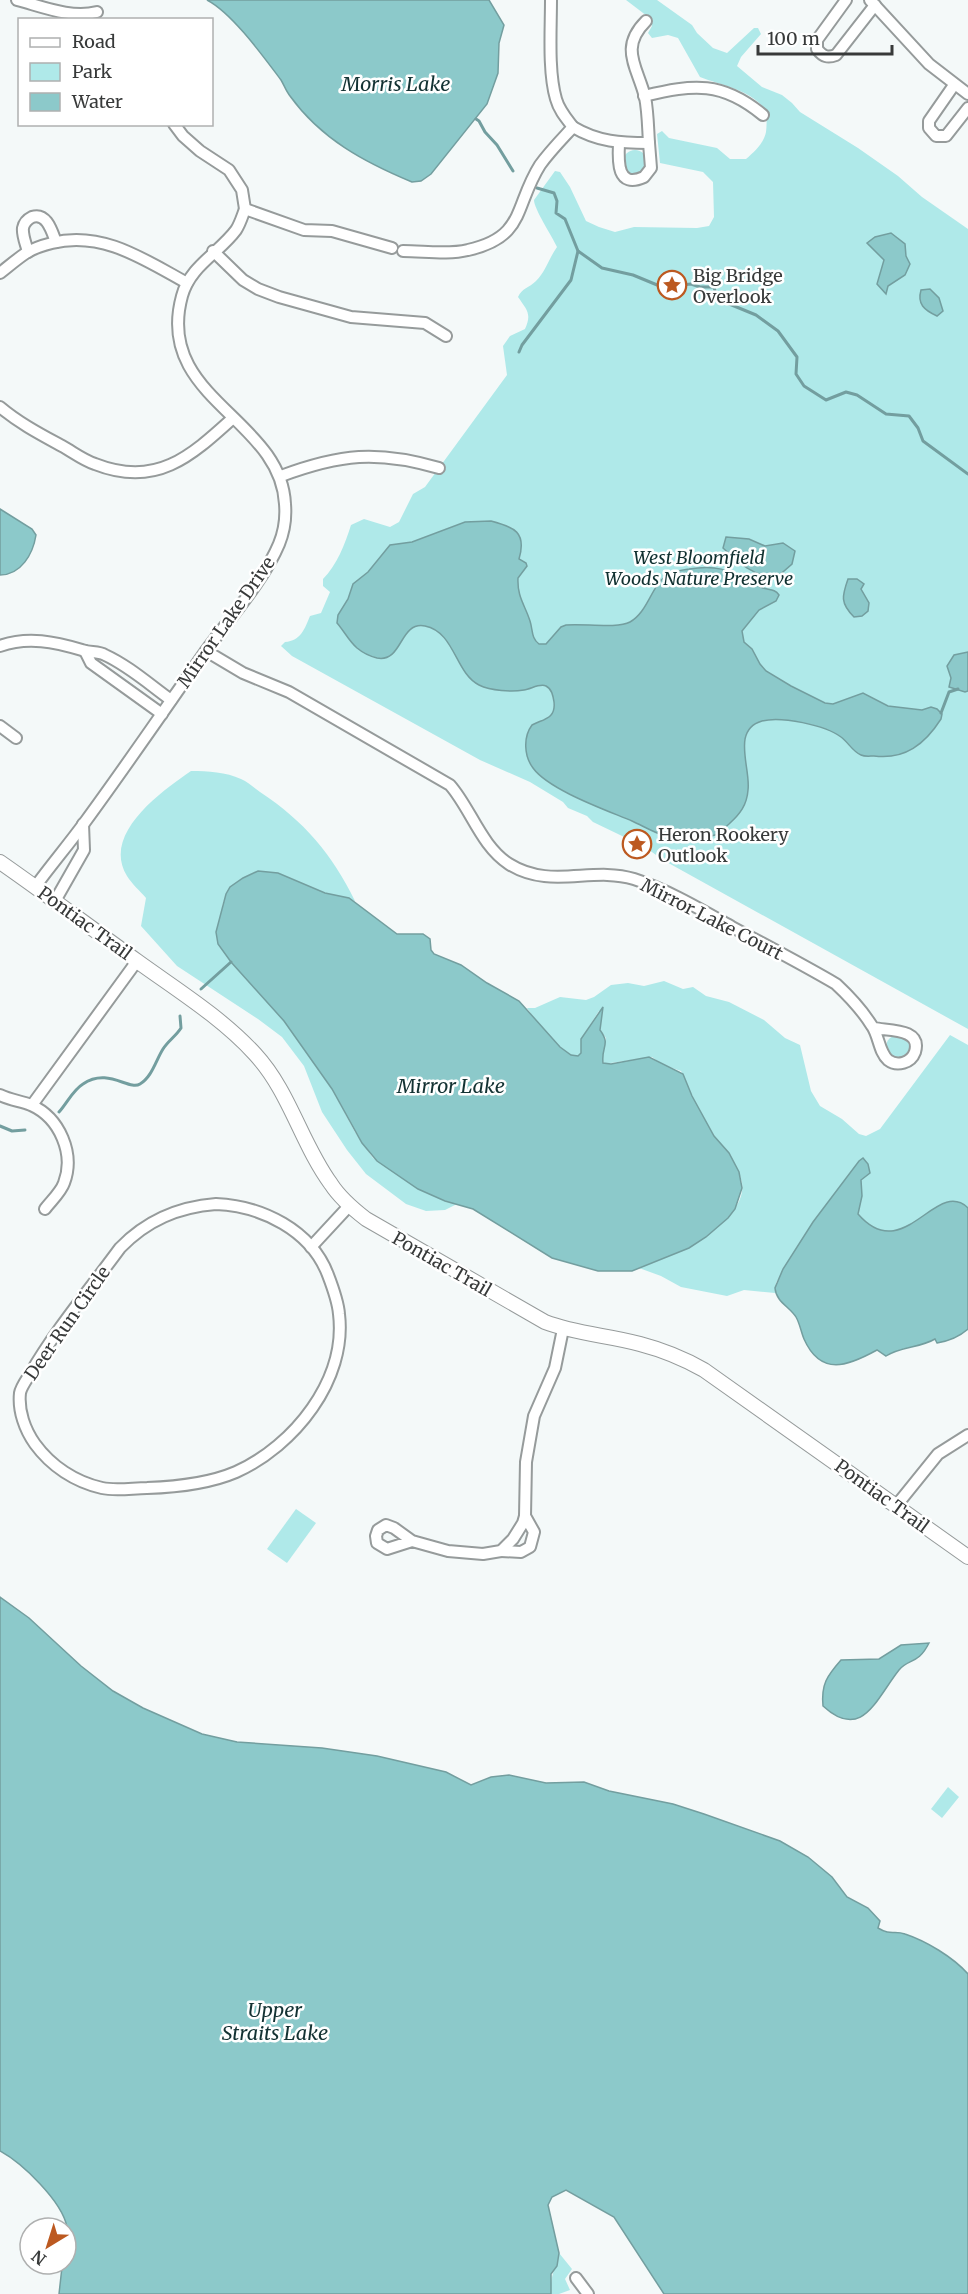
<svg xmlns="http://www.w3.org/2000/svg" width="968" height="2294" font-family="Merriweather,serif">
  <style>
    .green { fill: #afe9e9 }
    .water { fill: #8cc9ca; stroke: #739e9f; stroke-width: 1.5 }
    .lines { fill: none; stroke-linecap: round; stroke-linejoin: round }
    .stream { stroke: #739e9f; stroke-width: 3 }
    .minor-casing { stroke: #969b9b; stroke-width: 14 }
    .secondary-casing { stroke: #969b9b; stroke-width: 16 }
    .minor { stroke: #fff; stroke-width: 10 }
    .secondary { stroke: #fff; stroke-width: 14 }
    .labels { text-anchor: middle; dominant-baseline: central; stroke-width: 5; stroke-linejoin: round; paint-order: stroke }
    .poi-label { font-size: 18px; fill: #383a3a; stroke: #fff; text-anchor: start }
    .park-label { font-size: 18px; font-style: italic; fill: #103030; stroke: #fff }
    .street-label { font-size: 18px; fill: #383a3a; stroke: #fff }
    .water-label { font-size: 20px; font-style: italic; fill: #133233; stroke: #fff }
  </style>
  <rect width="100%" height="100%" fill="#f4f9f9"/>
  <g class="green">
    <path d="M626,0H657L692,25L697,33L713,48L727,53L754,28H758L761,34L741,57L737,66L762,87L782,95L792,103L800,112L858,148L898,176L922,197L968,229V1029L663,860L645,847L593,822L587,816L568,808L563,802L530,782L480,760L292,656L281,646L285,642C301,641 305,628 310,616L321,613L330,592L323,586V579C337,565 345,544 351,525L364,519L390,527L399,522L413,494L425,487L507,375L503,346L510,336L525,329C532,314 527,310 518,297C522,288 529,288 536,281C546,271 549,258 557,247C552,236 534,209 534,200L555,171L560,172L570,187L586,221L599,227L615,232L634,227L697,228L709,226L714,217L713,182L703,172L660,163L657,134L662,131L669,138L717,148L730,159H746C754,152 764,143 766,132C767,126 766,120 768,113C753,90 723,86 700,77L678,38L668,35L652,38L648,33L652,26L647,16Z"/>
    <circle cx="635" cy="162" r="12"/>
    <path d="M191,771C208,771 226,772 241,779C248,782 254,788 260,792C304,821 332,854 355,901L325,893L278,873L258,871L243,878L228,890L223,903L217,940L231,962L284,1021L332,1089L355,1132L373,1158L445,1201L457,1204L445,1210L426,1211L406,1204L366,1174L347,1150L322,1112L304,1066L282,1037L258,1019L177,966L141,926L146,898C140,891 132,884 127,876C101,834 162,791 191,771Z"/>
    <path d="M664,981L683,989L693,987L706,996L729,1002L764,1020L785,1038L800,1045L811,1091L820,1106L842,1119L859,1134L866,1136L880,1129L950,1035L968,1045V1296L792,1255L776,1283L775,1293L744,1290L727,1296L681,1287L661,1276L639,1268C668,1257 748,1223 742,1183C738,1161 722,1150 712,1132C705,1121 698,1109 692,1096C688,1088 686,1079 681,1071L663,1065L652,1057L604,1064L602,1057L606,1038L600,1030L599,1011L581,1039V1053L578,1056C560,1057 537,1022 527,1008H535L560,997L586,1000L594,997L611,985L628,983L644,986Z"/>
    <circle cx="898" cy="1047" r="12"/>
    <polygon points="296,1509 316,1523 287,1563 267,1549"/>
    <polygon points="948,1787 959,1797 942,1818 931,1809"/>
    <path d="M559,2253L572,2269L565,2279L570,2290L559,2294H551C549,2278 556,2268 559,2253Z"/>
  </g>
  <g class="water">
    <path d="M207,0H489L504,25L499,43L498,73L487,104L431,174L421,181L412,182C364,162 321,139 290,96C286,91 284,85 281,80C263,56 232,13 207,0Z"/>
    <polygon points="891,233 905,244 906,256 910,264 905,275 888,286 886,294 877,284 884,260 867,243 875,237"/>
    <path d="M930,289L939,298L943,311L937,316C924,310 917,304 921,290Z"/>
    <path d="M0,509L32,529L36,535C33,554 21,575 0,575Z"/>
    <path d="M491,521C514,527 527,532 519,559L526,563L527,566L518,578C517,597 525,605 530,621C533,630 531,638 539,644H546L561,627L566,625C582,623 617,629 630,622C648,612 651,586 667,575C673,571 682,570 689,569C725,563 734,575 763,588C770,590 775,589 779,595L776,601L759,610L742,631L744,642L752,649L760,664L766,671L791,686L825,703L833,704L863,693L888,706L922,710L931,707L937,709L942,714L941,719C925,744 905,760 874,756C870,756 865,757 861,755C853,752 848,742 841,737C825,725 781,716 762,721C731,730 751,768 748,790C747,805 740,814 729,824C724,828 721,833 715,835C707,838 673,838 665,836C653,832 643,826 632,821C606,810 549,790 533,768C524,756 523,737 532,725C543,719 556,719 554,702C553,696 552,689 546,686C540,683 531,689 524,690C512,692 491,691 479,685C455,673 455,632 425,626C399,621 403,663 377,658C369,656 363,653 357,648C349,641 344,631 337,623L338,615L348,599L353,584L368,572L390,545L412,542L465,522Z"/>
    <path d="M726,537L749,539L765,546L783,543L795,551L792,564L776,578C753,576 739,563 723,548Z"/>
    <path d="M848,579H857L864,584L861,589L869,603L868,611L862,616L854,617C840,603 842,596 848,579Z"/>
    <polygon points="968,652 968,691 965,692 949,687 951,678 947,666 954,655"/>
    <path d="M258,871L278,873L325,893L349,898L397,934H423L430,939L431,950L434,954L461,965L487,983L519,1001L560,1047L571,1055L578,1056L581,1053V1039L603,1007L600,1030C611,1045 601,1046 603,1063L611,1064L649,1057L683,1074L692,1096L714,1136L729,1153L739,1172L742,1188L735,1209L728,1218L706,1237L689,1248L632,1271H598L552,1258L473,1209L445,1201L418,1189L377,1161L362,1143L332,1089L284,1021L231,962L218,944L216,932L226,894L230,887L243,878Z"/>
    <path d="M863,1158L868,1164L870,1173L861,1180L862,1196L858,1214C904,1267 936,1177 968,1208V1329C959,1337 949,1341 937,1343L935,1339C920,1348 901,1346 886,1356L877,1350C848,1366 821,1377 804,1339C801,1332 800,1324 796,1317C790,1307 776,1302 775,1288L783,1269L813,1222L859,1161Z"/>
    <path d="M0,1597L29,1618L81,1666L113,1691L143,1708L202,1734L237,1742L322,1748L377,1756L446,1772L471,1785L491,1777L509,1775L546,1783L584,1782L609,1791L673,1804L704,1814L780,1841L808,1857L832,1877L847,1897L868,1908L880,1921L878,1928C891,1936 894,1930 905,1934C926,1941 953,1957 968,1974V2294H664L614,2217L566,2190L552,2197L548,2205L559,2253L557,2266L551,2274V2294H59L62,2267V2264H66C66,2252 69,2239 67,2227C62,2201 22,2163 0,2151Z"/>
    <path d="M929,1643C918,1665 909,1658 899,1670C876,1699 862,1742 823,1706C821,1684 827,1676 841,1660L879,1659L901,1645Z"/>
  </g>
  <g class="lines">
    <g class="stream">
      <polyline points="476,119 479,121 485,132 497,145 513,171"/>
      <polyline points="537,188 554,193 557,201 556,213 565,219 578,251 602,268 633,275 662,287 691,284 700,287 714,287 716,295 722,301 756,315 778,331 797,357 796,374 804,386 826,400 846,392 857,395 886,414 909,416 918,428 923,441 968,474"/>
      <polyline points="519,352 522,345 571,280 578,251"/>
      <polyline points="941,713 949,692 958,689"/>
      <polyline points="201,989 231,962"/>
      <path d="M59,1112C67,1103 73,1090 83,1084C108,1067 129,1091 140,1084C152,1077 156,1060 163,1049C168,1041 176,1036 181,1028L180,1016"/>
      <polyline points="0,1126 12,1131 25,1130"/>
    </g>
    <g class="minor-casing">
      <g id="minor">
        <path d="M17,0C41,6 71,19 97,12"/>
        <path d="M846,0L817,40V49C823,57 828,58 836,55L875,5"/>
        <polyline points="870,0 929,64 968,94"/>
        <polyline points="954,85 929,121 929,128 936,136 946,136 968,108"/>
        <path d="M644,96C694,84 722,81 763,115"/>
        <polyline points="174,124 183,136 200,151 229,170 242,190 245,209"/>
        <path d="M573,127C598,142 621,143 649,143C648,128 648,112 645,97C637,66 619,48 646,21"/>
        <path d="M619,143C618,162 617,189 644,177L651,168L649,143"/>
        <polyline points="213,251 243,280 258,289 279,297 351,317 425,323 446,336"/>
        <path d="M403,251C424,251 448,255 468,250C526,237 514,206 540,165C550,151 562,139 573,127C566,118 559,110 556,99C548,72 551,29 551,0"/>
        <path d="M28,252C26,244 22,235 23,228C24,223 28,219 32,217C47,212 52,232 56,242"/>
        <path d="M0,273C9,266 17,259 26,253C34,248 44,245 52,243C102,230 145,260 187,283"/>
        <path d="M0,407C19,423 40,434 62,446C73,452 83,460 95,464C156,488 190,457 233,418"/>
        <path d="M281,476C340,454 377,450 439,468"/>
        <path d="M0,646C28,636 55,642 82,650C90,653 98,651 105,655C129,666 150,685 171,700"/>
        <polyline points="85,651 91,663 162,714"/>
        <path d="M206,651L243,673L289,692L450,785C471,809 481,846 509,864C550,890 592,866 634,879C668,890 700,909 732,927C767,946 802,964 836,984C850,997 862,1010 872,1026C879,1036 879,1052 888,1060C897,1067 911,1063 915,1052C922,1028 888,1031 874,1028"/>
        <polyline points="0,726 16,738"/>
        <path d="M35,887C51,865 69,844 85,822C126,766 165,709 205,652C229,619 264,580 279,544C284,532 286,516 285,504C281,418 154,398 182,296C190,266 219,253 236,230C240,224 242,217 245,209L304,230L332,231L392,248"/>
        <polyline points="55,901 84,850 83,824"/>
        <path d="M0,1095C10,1100 21,1101 31,1105C60,1118 75,1154 64,1183C61,1192 51,1201 45,1209"/>
        <polyline points="32,1105 137,961"/>
        <path d="M216,1204C262,1206 311,1230 328,1275C333,1288 338,1301 339,1314C347,1380 294,1446 236,1472C208,1484 177,1487 147,1488C133,1488 116,1491 102,1488C75,1482 51,1466 35,1444C25,1430 18,1411 20,1393C21,1387 27,1379 30,1374C56,1329 90,1289 120,1248C147,1220 178,1207 216,1204Z"/>
        <polyline points="311,1247 349,1206"/>
        <polyline points="896,1506 938,1454 968,1435"/>
        <polyline points="412,1541 394,1528 386,1525 378,1530 376,1536 377,1543 387,1549 412,1541 448,1551 483,1554 501,1551 513,1539 523,1523 525,1516 526,1462 534,1416 555,1368 563,1329"/>
        <polyline points="501,1551 521,1552 530,1547 534,1532 525,1516"/>
        <polyline points="576,2278 588,2294"/>
      </g>
    </g>
    <g class="secondary-casing">
      <path id="secondary" d="M0,862C46,894 91,928 137,961C177,990 221,1017 255,1054C290,1092 301,1143 331,1184C340,1198 353,1209 366,1219L545,1322C576,1334 608,1335 640,1344C663,1350 683,1358 704,1370L968,1557"/>
    </g>
    <use href="#minor" class="minor"/>
    <use href="#secondary" class="secondary"/>
  </g>
  <defs>
    <g id="sight-ring" transform="scale(1.5)"><circle r="9.5" fill="#fff" stroke="#bc5920" stroke-width="1.5"/><path d="M0-6L1.8-2.2L6-1.7L2.9 1.2L3.7 5.4L0 3.3L-3.7 5.4L-2.9 1.2L-6-1.7L-1.8-2.2Z" fill="#bc5920"/></g>
  </defs>
  <g fill-rule="evenodd">
    <use href="#sight-ring" x="672" y="285"/>
    <use href="#sight-ring" x="637" y="844"/>
  </g>
  <g class="labels">
    <g class="poi-label">
      <text x="693" y="275">Big Bridge<tspan x="693" dy="21">Overlook</tspan></text>
      <text x="658" y="834">Heron Rookery<tspan x="658" dy="21">Outlook</tspan></text>
    </g>
    <g class="park-label">
      <text x="699" y="557">West Bloomfield<tspan x="699" dy="21">Woods Nature Preserve</tspan></text>
    </g>
    <g class="street-label">
      <text transform="translate(226 622) rotate(-55)">Mirror Lake Drive</text>
      <text transform="translate(712 919) rotate(27)">Mirror Lake Court</text>
      <text transform="translate(85 923) rotate(36)">Pontiac Trail</text>
      <text transform="translate(442 1264) rotate(30)">Pontiac Trail</text>
      <text transform="translate(67 1323) rotate(-55)">Deer Run Circle</text>
      <text transform="translate(882 1496) rotate(36)">Pontiac Trail</text>
    </g>
    <g class="water-label">
      <text x="396" y="83">Morris Lake</text>
      <text x="451" y="1085">Mirror Lake</text>
      <text x="275" y="2009">Upper<tspan x="275" dy="23">Straits Lake</tspan></text>
    </g>
  </g>
  <rect x="18" y="18" width="195" height="108" fill="#ffffff" stroke="#afb0b0" stroke-width="1.5"/>
  <rect x="30" y="38" width="30" height="9" fill="#ffffff" stroke="#afb0b0" stroke-width="1.5"/>
  <text x="72" y="48" font-size="18" fill="#383a3a">Road</text>
  <rect x="30" y="63" width="30" height="18" fill="#afe9e9" stroke="#afb0b0" stroke-width="1.5"/>
  <text x="72" y="78" font-size="18" fill="#383a3a">Park</text>
  <rect x="30" y="93" width="30" height="18" fill="#8cc9ca" stroke="#afb0b0" stroke-width="1.5"/>
  <text x="72" y="108" font-size="18" fill="#383a3a">Water</text>
  <g transform="translate(48 2246) rotate(218)"><circle r="28" fill="#ffffff" stroke="#afb0b0" stroke-width="1.5"/>
  <path d="M0-4.5L10 22L0 15L-10 22Z" fill="#bc5920"/>
  <text y="-9" font-size="16" font-weight="bold" text-anchor="middle" fill="#383a3a">N</text>
  </g>
  <path d="M758 45v9h134v-9" fill="none" stroke="#383a3a" stroke-width="3"/>
  <text x="767" y="45" font-size="18" fill="#383a3a" stroke="#ffffff" stroke-width="4.5" paint-order="stroke">100 m</text>
</svg>
